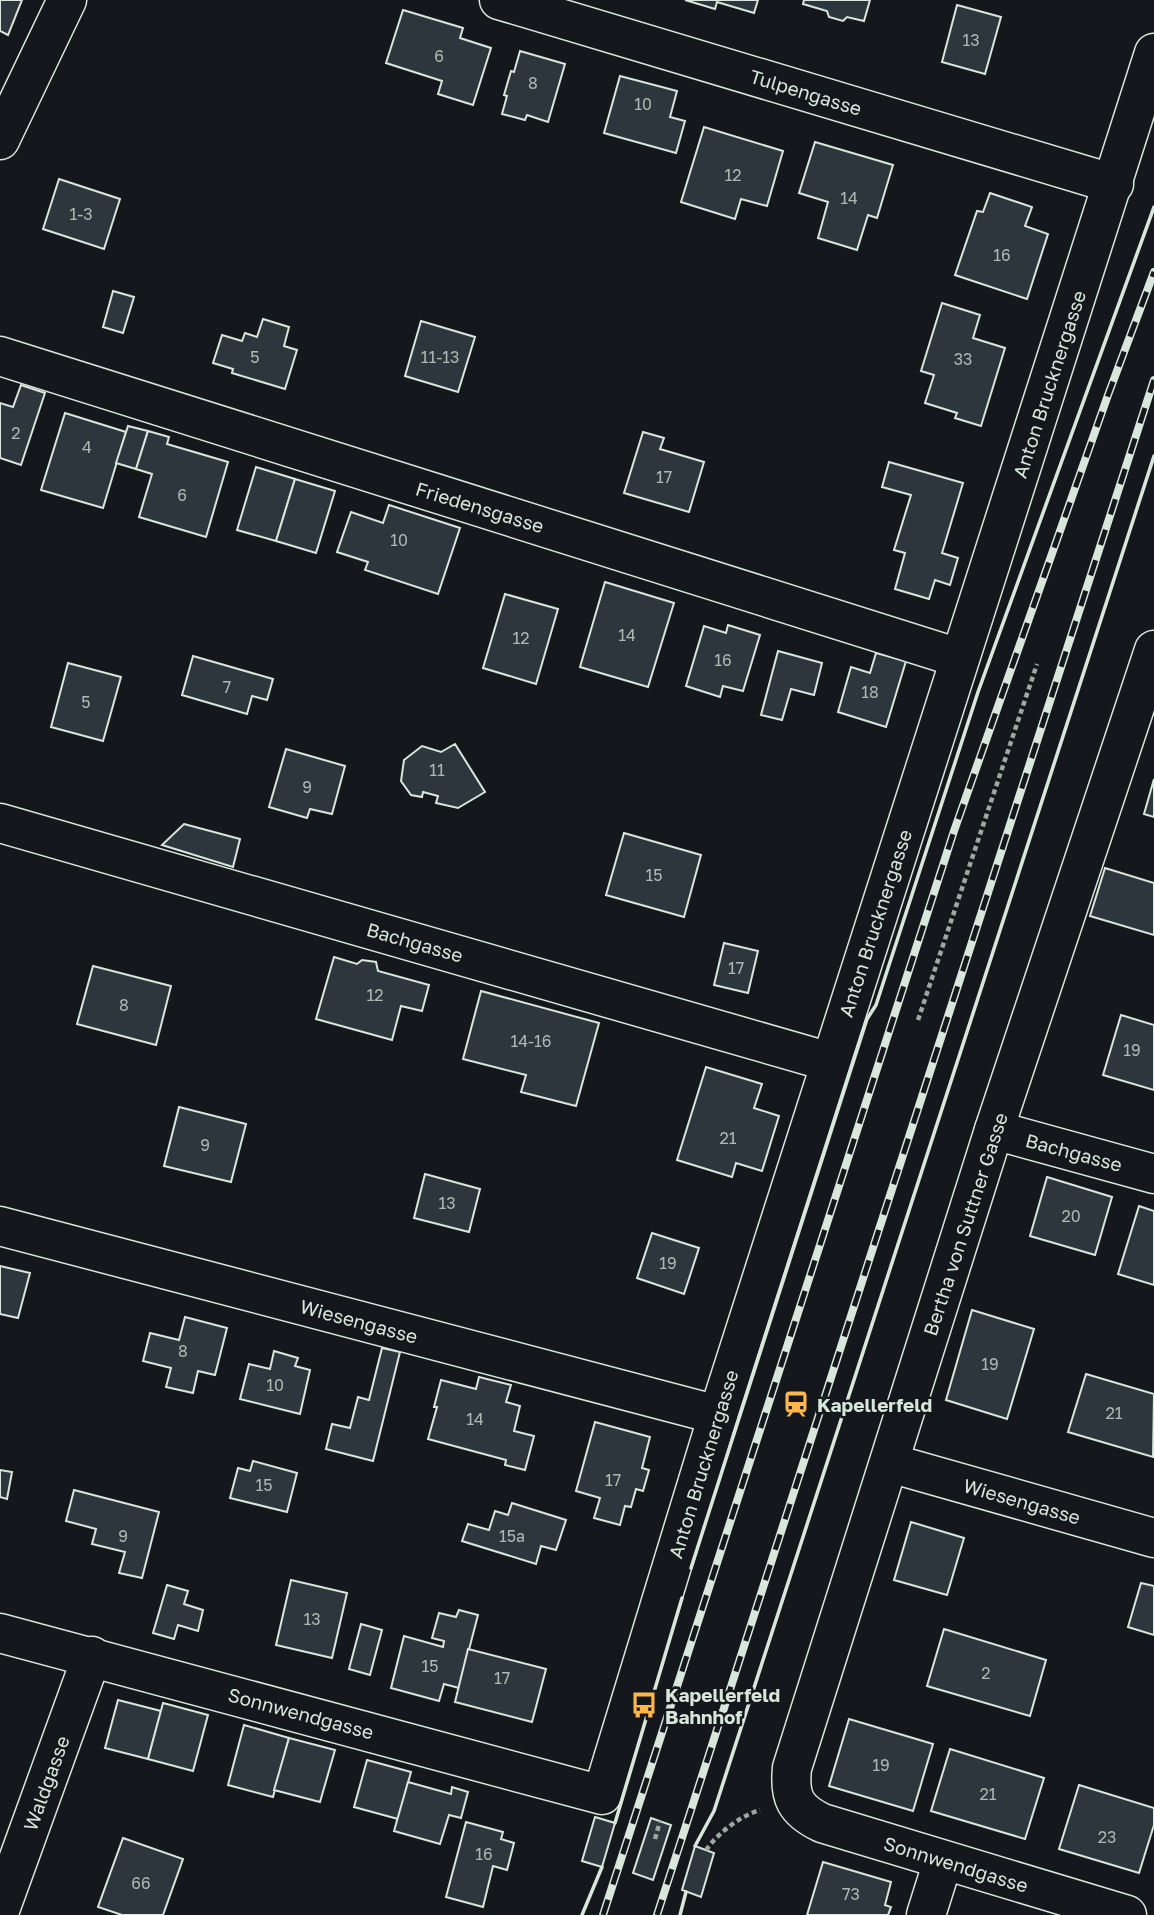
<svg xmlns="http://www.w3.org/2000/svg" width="1154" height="1915" font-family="'Golos Text',sans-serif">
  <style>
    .building { fill: #2c363c; stroke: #d8e6dc; stroke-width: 2 }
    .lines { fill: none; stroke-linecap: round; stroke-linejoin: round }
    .minor-casing { stroke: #d8e6dc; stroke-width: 41 }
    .path { stroke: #9da8a2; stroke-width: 4.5; stroke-dasharray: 5 3.5; stroke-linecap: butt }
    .minor { stroke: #14181c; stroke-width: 38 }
    .rail-casing { stroke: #d8e6dc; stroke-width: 8 }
    .rail { stroke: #14181c; stroke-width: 5; stroke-dasharray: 16; stroke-linecap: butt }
    .wall { stroke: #d8e6dc; stroke-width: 3.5 }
    .labels { text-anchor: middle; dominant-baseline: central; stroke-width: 5; stroke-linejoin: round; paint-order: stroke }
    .number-label { font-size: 16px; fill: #adbab4 }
    .street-label { font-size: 19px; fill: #d8e6dc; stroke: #14181c }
    .poi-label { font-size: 19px; font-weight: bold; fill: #d8e6dc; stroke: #14181c; text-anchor: start }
  </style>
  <rect width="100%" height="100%" fill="#14181c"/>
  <g class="building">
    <polygon points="0,0 22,0 8,35 0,31"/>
    <polygon points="685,0 758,0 754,13 717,2 715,9"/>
    <polygon points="804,0 870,0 864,21 847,17 843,21 829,17 827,11 803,4"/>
    <polygon points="957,5 1001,17 985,74 942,62"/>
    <polygon points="403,10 463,28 460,38 491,48 473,105 438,94 442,81 386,63"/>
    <polygon points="520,51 565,64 548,122 527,115 525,120 502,114 507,96 504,95 511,71 514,72"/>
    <polygon points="620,76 677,91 670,117 685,121 676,153 604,133"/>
    <polygon points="704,127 783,151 767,206 741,199 735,219 681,202"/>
    <polygon points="815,142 893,165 877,218 868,215 857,250 818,238 828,202 799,193"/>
    <polygon points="59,179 120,199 104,249 43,229"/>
    <polygon points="990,193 1032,207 1025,226 1048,234 1027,299 955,275 977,211 983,212"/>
    <polygon points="113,291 134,297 123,333 103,327"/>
    <polygon points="942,303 980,315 973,338 1005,348 981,426 955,418 957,413 925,403 934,375 921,371"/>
    <polygon points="263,319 289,327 284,346 297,350 285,389 232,373 233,369 213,363 222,335 242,341 245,333 257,337"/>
    <polygon points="421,321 475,337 458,392 405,376"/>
    <polygon points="21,385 45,393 21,465 0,458 0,403 13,407"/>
    <polygon points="65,413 126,432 103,508 41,490"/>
    <polygon points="128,426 148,431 136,469 116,463"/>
    <polygon points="148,431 169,437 167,444 228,462 206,537 139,517 152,474 136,469"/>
    <polygon points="643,432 664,438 660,449 704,462 689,512 624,493"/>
    <polygon points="889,462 963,483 942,553 958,558 950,585 935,580 929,599 895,589 905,553 894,550 911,495 882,487"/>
    <polygon points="256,467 295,479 276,541 237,530"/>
    <polygon points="295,479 335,491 316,553 276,541"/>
    <polygon points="389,505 460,528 438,594 365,570 368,562 337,552 351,512 383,523"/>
    <polygon points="605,582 674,603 648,687 580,667"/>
    <polygon points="505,594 558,609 536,684 483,668"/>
    <polygon points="728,625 760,635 743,691 723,686 720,697 686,686 704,626 726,633"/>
    <polygon points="778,651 822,663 814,695 791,689 782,720 761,715"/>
    <polygon points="876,653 906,661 886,727 838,712 851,667 870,673"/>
    <polygon points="193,656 273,679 267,700 252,696 247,714 182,695"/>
    <polygon points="68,663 121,677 103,741 51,727"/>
    <polygon points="455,744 485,792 458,808 436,803 438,796 423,792 422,797 411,795 401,781 404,760 422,746 441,752"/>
    <polygon points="286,749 345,766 332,814 310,809 307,818 269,807"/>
    <polygon points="1154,779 1154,817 1144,814"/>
    <polygon points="184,824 240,839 233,867 162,845"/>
    <polygon points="624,833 701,855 684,917 606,895"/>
    <polygon points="1105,868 1154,883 1154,935 1090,916"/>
    <polygon points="724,943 758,951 748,993 714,985"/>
    <polygon points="334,957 357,964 362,960 376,962 378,971 429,985 422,1011 401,1006 392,1040 316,1019"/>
    <polygon points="93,966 171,986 156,1045 77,1024"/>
    <polygon points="481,991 599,1023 576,1106 521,1092 526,1075 463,1059"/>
    <polygon points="1121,1015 1154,1025 1154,1090 1103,1075"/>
    <polygon points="706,1067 762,1084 754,1108 779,1116 762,1171 736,1163 732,1177 677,1160"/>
    <polygon points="179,1107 246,1124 231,1182 164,1166"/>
    <polygon points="425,1174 480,1189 469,1232 414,1218"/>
    <polygon points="1047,1177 1112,1197 1095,1255 1030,1236"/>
    <polygon points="1139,1206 1154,1211 1154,1285 1118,1274"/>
    <polygon points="652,1233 699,1248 684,1294 637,1278"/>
    <polygon points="0,1266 30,1273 18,1318 0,1314"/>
    <polygon points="972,1310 1034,1329 1007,1419 946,1400"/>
    <polygon points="185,1317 227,1328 215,1375 198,1371 193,1393 166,1387 171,1368 143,1361 150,1333 179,1340"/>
    <polygon points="382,1348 400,1352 373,1461 326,1449 332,1424 350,1428 358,1397 369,1400"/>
    <polygon points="274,1351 298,1358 295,1366 310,1370 300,1414 240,1399 249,1364 270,1369"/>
    <polygon points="1086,1374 1154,1394 1153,1457 1068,1432"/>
    <polygon points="479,1377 511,1385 506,1402 520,1406 514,1431 534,1436 525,1470 505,1465 506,1460 428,1439 437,1407 434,1407 441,1380 476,1389"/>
    <polygon points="595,1422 650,1437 642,1468 649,1470 643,1491 636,1489 631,1507 625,1506 620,1525 594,1518 600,1498 576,1491"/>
    <polygon points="253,1461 297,1473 287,1512 230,1498 238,1468 250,1471"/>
    <polygon points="0,1470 12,1472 7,1499 0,1497"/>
    <polygon points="74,1490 159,1512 142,1578 119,1573 125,1552 92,1544 96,1529 66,1521"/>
    <polygon points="512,1503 566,1520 556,1550 541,1546 536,1564 462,1541 468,1524 489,1530 495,1511 508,1515"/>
    <polygon points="911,1522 964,1538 947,1595 894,1580"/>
    <polygon points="291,1580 347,1593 332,1658 276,1645"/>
    <polygon points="1141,1583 1154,1586 1154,1635 1128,1627"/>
    <polygon points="167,1585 188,1591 184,1604 203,1610 198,1631 178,1625 174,1639 153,1633"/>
    <polygon points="459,1610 478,1615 459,1688 444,1684 439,1701 391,1688 404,1636 443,1647 444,1641 432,1638 439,1613 456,1617"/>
    <polygon points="361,1624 382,1630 370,1675 349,1669"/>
    <polygon points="944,1629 1046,1660 1030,1716 927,1686"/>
    <polygon points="468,1649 546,1669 532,1722 455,1702"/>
    <polygon points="118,1700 161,1711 148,1759 105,1748"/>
    <polygon points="163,1703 208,1715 193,1771 148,1759"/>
    <polygon points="849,1719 933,1744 913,1811 829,1786"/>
    <polygon points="244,1725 289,1738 273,1797 228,1785"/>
    <polygon points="289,1738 335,1750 320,1802 274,1790"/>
    <polygon points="950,1749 1044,1778 1025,1839 931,1811"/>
    <polygon points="367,1760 411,1772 398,1819 354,1807"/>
    <polygon points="408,1782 451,1794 452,1787 468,1792 461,1818 449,1815 440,1844 394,1831"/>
    <polygon points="1079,1785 1154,1808 1154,1825 1139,1873 1059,1849"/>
    <polygon points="595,1817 615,1823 602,1867 582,1861"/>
    <polygon points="651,1818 671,1825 653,1880 633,1873"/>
    <polygon points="466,1822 503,1832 501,1839 514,1843 507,1870 493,1866 483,1907 446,1897"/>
    <polygon points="123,1838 183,1859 163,1915 122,1915 98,1907"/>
    <polygon points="695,1846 714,1853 701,1897 682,1890"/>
    <polygon points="823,1862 891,1882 885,1905 891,1907 888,1915 807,1915"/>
  </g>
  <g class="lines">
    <g class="minor-casing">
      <g id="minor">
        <polyline points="499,0 1114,184"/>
        <polyline points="0,140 67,0"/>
        <polyline points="0,356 959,658"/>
        <polyline points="0,823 830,1062"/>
        <polyline points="994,1130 1154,1174"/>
        <polyline points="0,1226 718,1415"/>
        <polyline points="890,1463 1154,1538"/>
        <polyline points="0,1633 602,1795 718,1415 1154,53"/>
        <polyline points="0,1910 92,1656"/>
        <polyline points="926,1915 943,1861"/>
        <path d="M1127,1915L822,1823C795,1810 789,1797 792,1768L994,1130L1154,650"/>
      </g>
    </g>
    <g class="path">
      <polyline points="918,1020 1037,664"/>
      <polyline points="655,1839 660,1821"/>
      <path d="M706,1850C718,1833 740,1816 760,1810"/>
    </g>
    <use href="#minor" class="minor"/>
    <g class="rail-casing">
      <g id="rail">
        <polyline points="603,1915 954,831 1108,395 1154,272"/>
        <polyline points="657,1915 1154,380"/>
      </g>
    </g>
    <use href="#rail" class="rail"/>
    <g class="wall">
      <polyline points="691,1568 867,1019 876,1005 978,692 1154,207"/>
      <polyline points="615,1823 682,1598"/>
      <polyline points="695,1846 714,1811 1154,456"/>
      <polyline points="582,1915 602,1867"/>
      <polyline points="680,1915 686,1892"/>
    </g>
  </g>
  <defs>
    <g id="station-bare" transform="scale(2.1)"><path d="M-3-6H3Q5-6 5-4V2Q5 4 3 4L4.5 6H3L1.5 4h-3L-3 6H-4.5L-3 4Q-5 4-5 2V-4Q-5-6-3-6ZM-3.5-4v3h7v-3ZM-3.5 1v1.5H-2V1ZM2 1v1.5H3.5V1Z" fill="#ffb74d" stroke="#14181c" stroke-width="2.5" paint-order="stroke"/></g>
    <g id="bus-bare" transform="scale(2.1)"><path d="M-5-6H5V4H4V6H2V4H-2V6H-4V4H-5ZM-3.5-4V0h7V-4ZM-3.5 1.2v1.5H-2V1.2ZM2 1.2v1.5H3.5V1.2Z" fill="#ffb74d" stroke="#14181c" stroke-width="2.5" paint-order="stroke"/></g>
  </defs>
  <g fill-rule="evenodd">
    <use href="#station-bare" x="796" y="1404"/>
    <use href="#bus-bare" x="644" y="1705"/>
  </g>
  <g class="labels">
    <g class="number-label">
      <text x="971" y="40">13</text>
      <text x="439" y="56">6</text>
      <text x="533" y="83">8</text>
      <text x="643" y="104">10</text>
      <text x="733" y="175">12</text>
      <text x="849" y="198">14</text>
      <text x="81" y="214">1-3</text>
      <text x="1002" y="255">16</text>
      <text x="255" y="357">5</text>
      <text x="440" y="357">11-13</text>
      <text x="963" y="359">33</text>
      <text x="16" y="433">2</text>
      <text x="87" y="447">4</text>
      <text x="664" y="477">17</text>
      <text x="182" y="495">6</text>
      <text x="399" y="540">10</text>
      <text x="627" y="635">14</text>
      <text x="521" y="638">12</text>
      <text x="723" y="660">16</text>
      <text x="227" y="687">7</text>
      <text x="870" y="692">18</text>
      <text x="86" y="702">5</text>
      <text x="437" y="770">11</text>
      <text x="307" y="787">9</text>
      <text x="654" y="875">15</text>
      <text x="736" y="968">17</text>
      <text x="375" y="995">12</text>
      <text x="124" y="1005">8</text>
      <text x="531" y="1041">14-16</text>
      <text x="1132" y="1050">19</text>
      <text x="728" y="1138">21</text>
      <text x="205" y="1145">9</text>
      <text x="447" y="1203">13</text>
      <text x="1071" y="1216">20</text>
      <text x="668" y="1263">19</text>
      <text x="183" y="1351">8</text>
      <text x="990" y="1364">19</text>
      <text x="275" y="1385">10</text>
      <text x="1114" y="1413">21</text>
      <text x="475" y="1419">14</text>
      <text x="613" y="1480">17</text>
      <text x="264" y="1485">15</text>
      <text x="123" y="1536">9</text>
      <text x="512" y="1536">15a</text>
      <text x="312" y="1619">13</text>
      <text x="430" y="1666">15</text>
      <text x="986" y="1673">2</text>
      <text x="502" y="1678">17</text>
      <text x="881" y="1765">19</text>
      <text x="988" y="1794">21</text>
      <text x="1107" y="1837">23</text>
      <text x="484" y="1854">16</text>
      <text x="141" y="1883">66</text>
      <text x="851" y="1894">73</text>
    </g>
    <g class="street-label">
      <text transform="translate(806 92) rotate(17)">Tulpengasse</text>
      <text transform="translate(1049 384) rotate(-72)">Anton Brucknergasse</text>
      <text transform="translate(480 507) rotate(17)">Friedensgasse</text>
      <text transform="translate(875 923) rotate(-72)">Anton Brucknergasse</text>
      <text transform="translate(415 942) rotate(16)">Bachgasse</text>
      <text transform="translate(1074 1152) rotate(15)">Bachgasse</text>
      <text transform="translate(965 1224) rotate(-72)">Bertha von Suttner Gasse</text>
      <text transform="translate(359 1321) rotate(15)">Wiesengasse</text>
      <text transform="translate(703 1464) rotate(-73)">Anton Brucknergasse</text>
      <text transform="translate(1022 1501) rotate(16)">Wiesengasse</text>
      <text transform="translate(301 1713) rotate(15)">Sonnwendgasse</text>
      <text transform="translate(46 1783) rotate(-70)">Waldgasse</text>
      <text transform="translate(956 1864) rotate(17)">Sonnwendgasse</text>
    </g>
    <g class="poi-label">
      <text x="817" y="1404">Kapellerfeld</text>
      <text x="665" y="1694">Kapellerfeld<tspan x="665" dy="22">Bahnhof</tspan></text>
    </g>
  </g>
</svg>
